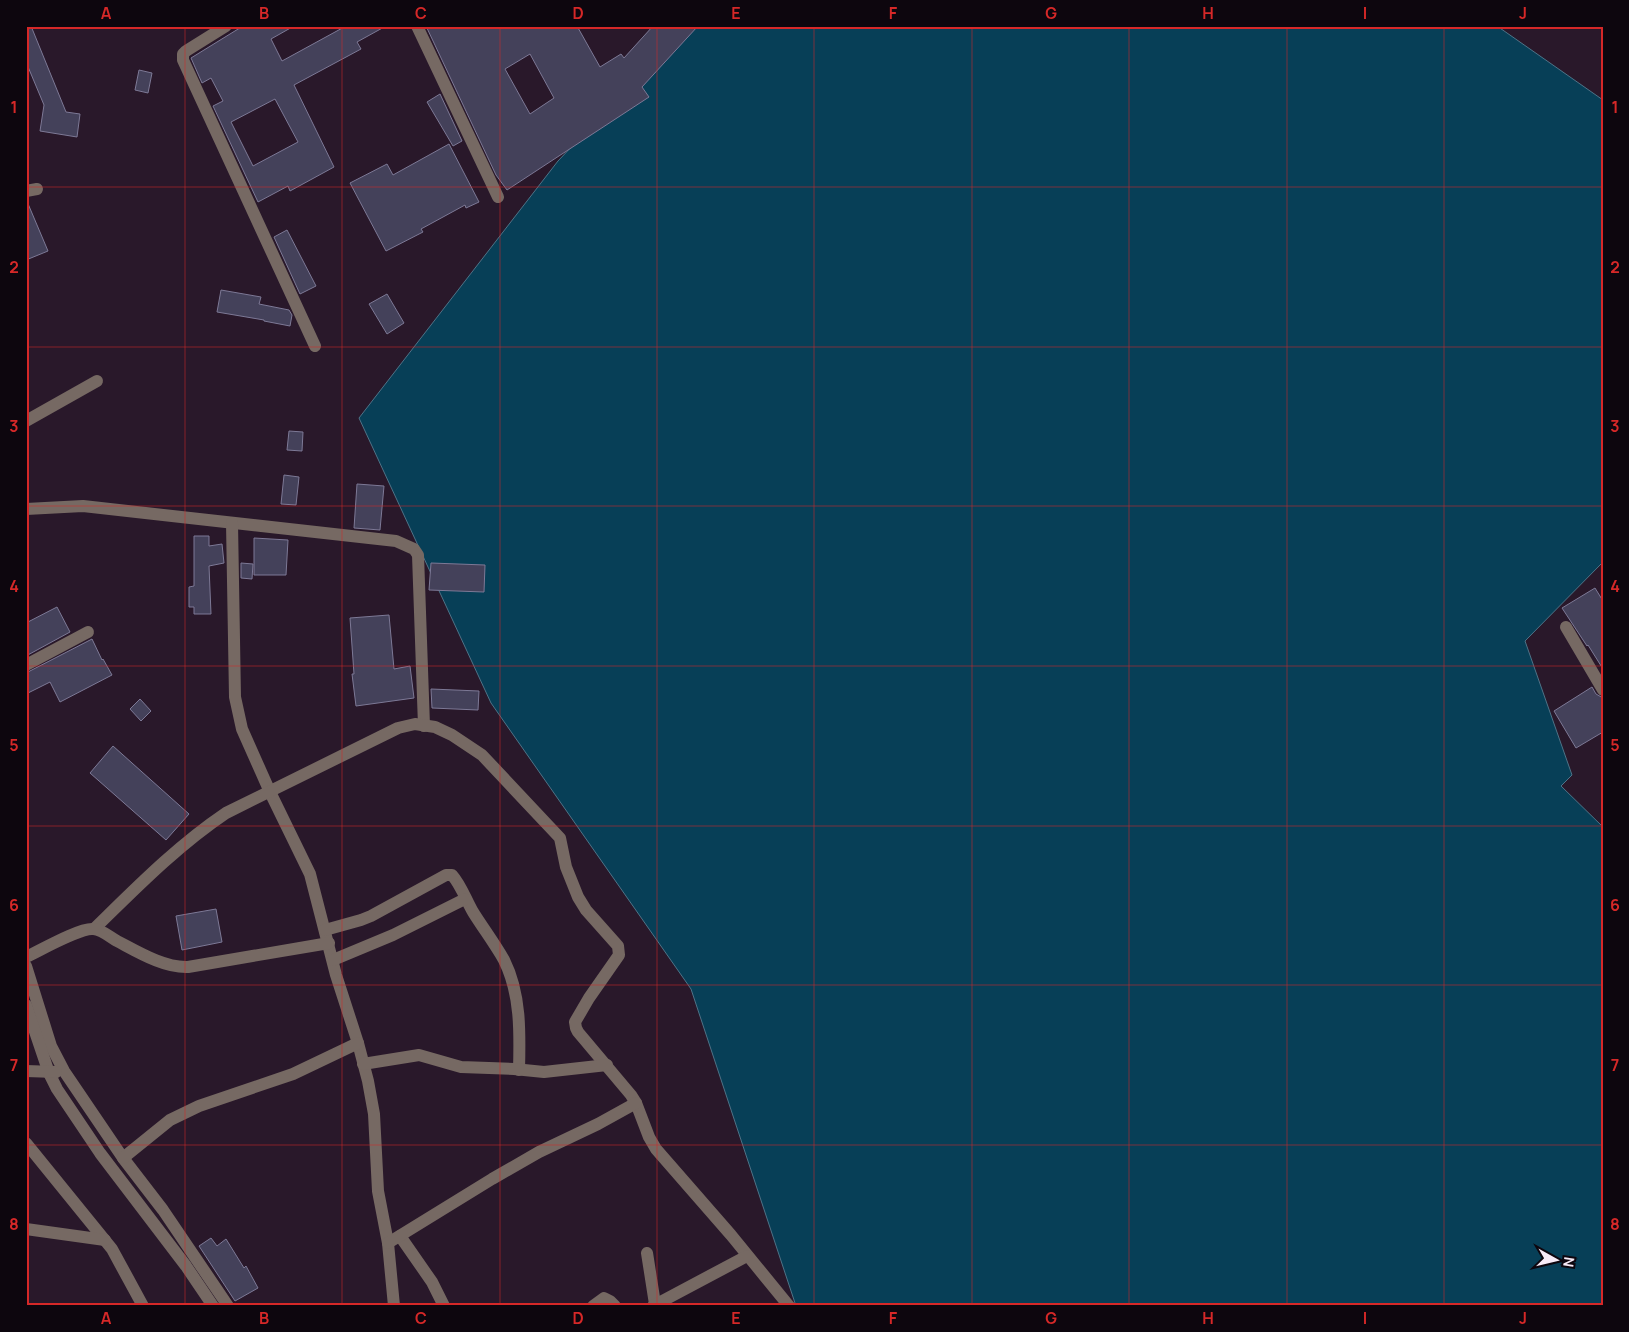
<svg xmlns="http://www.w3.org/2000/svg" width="1629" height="1332" font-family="Manrope,sans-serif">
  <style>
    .water { fill: #073f57; stroke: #4f7387 }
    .building { fill: #44415a; stroke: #7d7996; fill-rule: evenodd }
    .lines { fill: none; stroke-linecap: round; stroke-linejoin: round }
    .minor { stroke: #766963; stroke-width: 12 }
    .grid { fill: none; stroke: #d62828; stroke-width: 1; stroke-opacity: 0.55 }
    .neatline { fill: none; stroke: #d62828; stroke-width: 2 }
    .grid-label { font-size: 16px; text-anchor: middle; font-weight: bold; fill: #d62828 }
  </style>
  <rect width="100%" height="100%" fill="#29182a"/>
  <polygon class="water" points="686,26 1497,26 1603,100 1603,562 1525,641 1572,775 1561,786 1603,827 1603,1306 796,1306 691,989 491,703 359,418 558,161"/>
  <g class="building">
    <polygon points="26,26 31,26 66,112 80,114 77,137 40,131 44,105 26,62"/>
    <path d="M243,26H294L271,39L282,61L346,26H386L357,42L361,49L294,85L334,167L290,191L288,186L258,202L213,106L223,101L211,78L202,83L191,58ZM275,99L298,142L253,166L231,122Z"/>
    <path d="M426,26H577L600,67L621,54L624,58L653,26H698L642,87L649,97L507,190L496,175ZM530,54L554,98L530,114L505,69Z"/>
    <polygon points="139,70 152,73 148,93 135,90"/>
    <polygon points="440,94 462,141 453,146 427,102"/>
    <polygon points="449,144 479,202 466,208 465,205 421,229 423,232 386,251 350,183 387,164 393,175"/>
    <polygon points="26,199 48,251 26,260"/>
    <polygon points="287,230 316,286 300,294 274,237"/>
    <polygon points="221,290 261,297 259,304 289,310 292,315 290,326 264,321 264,320 217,312"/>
    <polygon points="387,294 404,323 387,334 369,304"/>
    <polygon points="289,431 303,432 302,451 287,450"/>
    <polygon points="284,475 299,477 296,505 281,504"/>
    <polygon points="357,484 384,486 380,530 354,528"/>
    <polygon points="194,536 209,536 209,546 222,544 224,563 209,566 211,614 194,614 194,607 189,607 189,587 194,586"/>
    <polygon points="254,538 288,540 286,575 254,575"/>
    <polygon points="241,563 253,564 252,579 241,578"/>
    <polygon points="431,563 485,565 484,592 429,590"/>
    <polygon points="1595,588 1603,601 1603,669 1588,645 1587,646 1562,608"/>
    <polygon points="57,607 70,632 26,656 26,623"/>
    <polygon points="389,615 394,669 410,666 414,698 356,706 352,674 354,674 350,618"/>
    <polygon points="92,639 102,660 103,659 112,675 60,702 50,682 26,694 26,673"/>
    <polygon points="1592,687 1596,694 1603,698 1603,732 1576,748 1554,711"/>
    <polygon points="431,689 479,691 478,710 432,708"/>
    <polygon points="140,699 151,711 141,721 130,709"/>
    <polygon points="113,746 189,814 166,840 90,773"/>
    <polygon points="216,909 222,942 182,950 176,916"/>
    <polygon points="211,1238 217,1246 226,1239 244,1268 246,1266 258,1288 235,1301 199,1246"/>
  </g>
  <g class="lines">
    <g class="minor">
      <polyline points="226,26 186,51 183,54 183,60 315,346"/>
      <polyline points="417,26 498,197"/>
      <polyline points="26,191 37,189"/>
      <polyline points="26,421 97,381"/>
      <polyline points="26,509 83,506 396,541 414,549 418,555 424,726"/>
      <polyline points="232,523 235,697 242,729 270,792 310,874 336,975 358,1043 368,1081 374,1114 378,1191 388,1243 394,1306"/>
      <polyline points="1566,627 1603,690"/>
      <polyline points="26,665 88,632"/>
      <path d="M94,929C136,888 177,846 226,813L398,728L415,724L435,727L452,735L482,755L560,838L566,867L578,897L586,910L618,946L619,955L589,998L575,1022L576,1028L578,1032L631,1095L636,1103L649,1137L656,1149L731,1235L789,1306"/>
      <path d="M325,930L361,920L371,916L446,875H452C461,885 466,900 473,912C483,928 495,944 504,960C521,994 520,1033 519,1070"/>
      <path d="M26,957C41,950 79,928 93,929C101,929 110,937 117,941C138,952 164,968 188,967L329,943"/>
      <polyline points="333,960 393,935 465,899"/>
      <polyline points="26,966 51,1046 64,1071 123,1158 163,1210 228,1306"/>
      <polyline points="26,1005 49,1073 57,1089 100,1153 186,1266 213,1306"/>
      <polyline points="363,1064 419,1055 461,1067 514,1069 544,1072 607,1065"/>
      <polyline points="26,1071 56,1072"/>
      <polyline points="26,1143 112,1249 143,1306"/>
      <polyline points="123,1158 170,1120 199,1106 293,1074 358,1043"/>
      <polyline points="26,1229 105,1240"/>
      <polyline points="400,1236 432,1282 444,1306"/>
      <polyline points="388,1243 492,1179 539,1152 598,1124 636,1103"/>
      <polyline points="647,1253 655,1304"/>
      <polyline points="593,1306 604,1298 610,1301 615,1306"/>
      <polyline points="653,1306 747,1256"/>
    </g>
  </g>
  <path class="grid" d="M185,26V1306M342,26V1306M500,26V1306M657,26V1306M814,26V1306M972,26V1306M1129,26V1306M1287,26V1306M1444,26V1306M26,187H1603M26,347H1603M26,506H1603M26,666H1603M26,826H1603M26,985H1603M26,1145H1603"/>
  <rect width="1629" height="1332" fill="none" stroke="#0d060e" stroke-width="55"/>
  <g transform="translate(1556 1260) rotate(98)" stroke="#0d060e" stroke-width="4" paint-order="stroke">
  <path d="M0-4L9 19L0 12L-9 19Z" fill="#f7ebf7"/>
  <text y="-8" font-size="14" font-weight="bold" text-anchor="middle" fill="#f7ebf7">N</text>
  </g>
  <rect x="28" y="28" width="1574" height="1276" class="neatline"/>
  <g class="grid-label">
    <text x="106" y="19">A</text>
    <text x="264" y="19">B</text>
    <text x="421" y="19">C</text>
    <text x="578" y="19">D</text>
    <text x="736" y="19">E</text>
    <text x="893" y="19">F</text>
    <text x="1051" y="19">G</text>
    <text x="1208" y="19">H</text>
    <text x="1365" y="19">I</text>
    <text x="1523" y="19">J</text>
    <text x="14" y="113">1</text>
    <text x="1615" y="113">1</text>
    <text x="14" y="273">2</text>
    <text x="1615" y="273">2</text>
    <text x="14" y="432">3</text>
    <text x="1615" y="432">3</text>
    <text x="14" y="592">4</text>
    <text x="1615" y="592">4</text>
    <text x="14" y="751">5</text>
    <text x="1615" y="751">5</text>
    <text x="14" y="911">6</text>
    <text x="1615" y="911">6</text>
    <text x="14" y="1071">7</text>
    <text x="1615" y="1071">7</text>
    <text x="14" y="1230">8</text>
    <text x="1615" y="1230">8</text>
    <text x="106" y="1324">A</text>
    <text x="264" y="1324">B</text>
    <text x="421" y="1324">C</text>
    <text x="578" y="1324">D</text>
    <text x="736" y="1324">E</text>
    <text x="893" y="1324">F</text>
    <text x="1051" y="1324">G</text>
    <text x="1208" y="1324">H</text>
    <text x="1365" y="1324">I</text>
    <text x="1523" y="1324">J</text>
  </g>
</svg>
